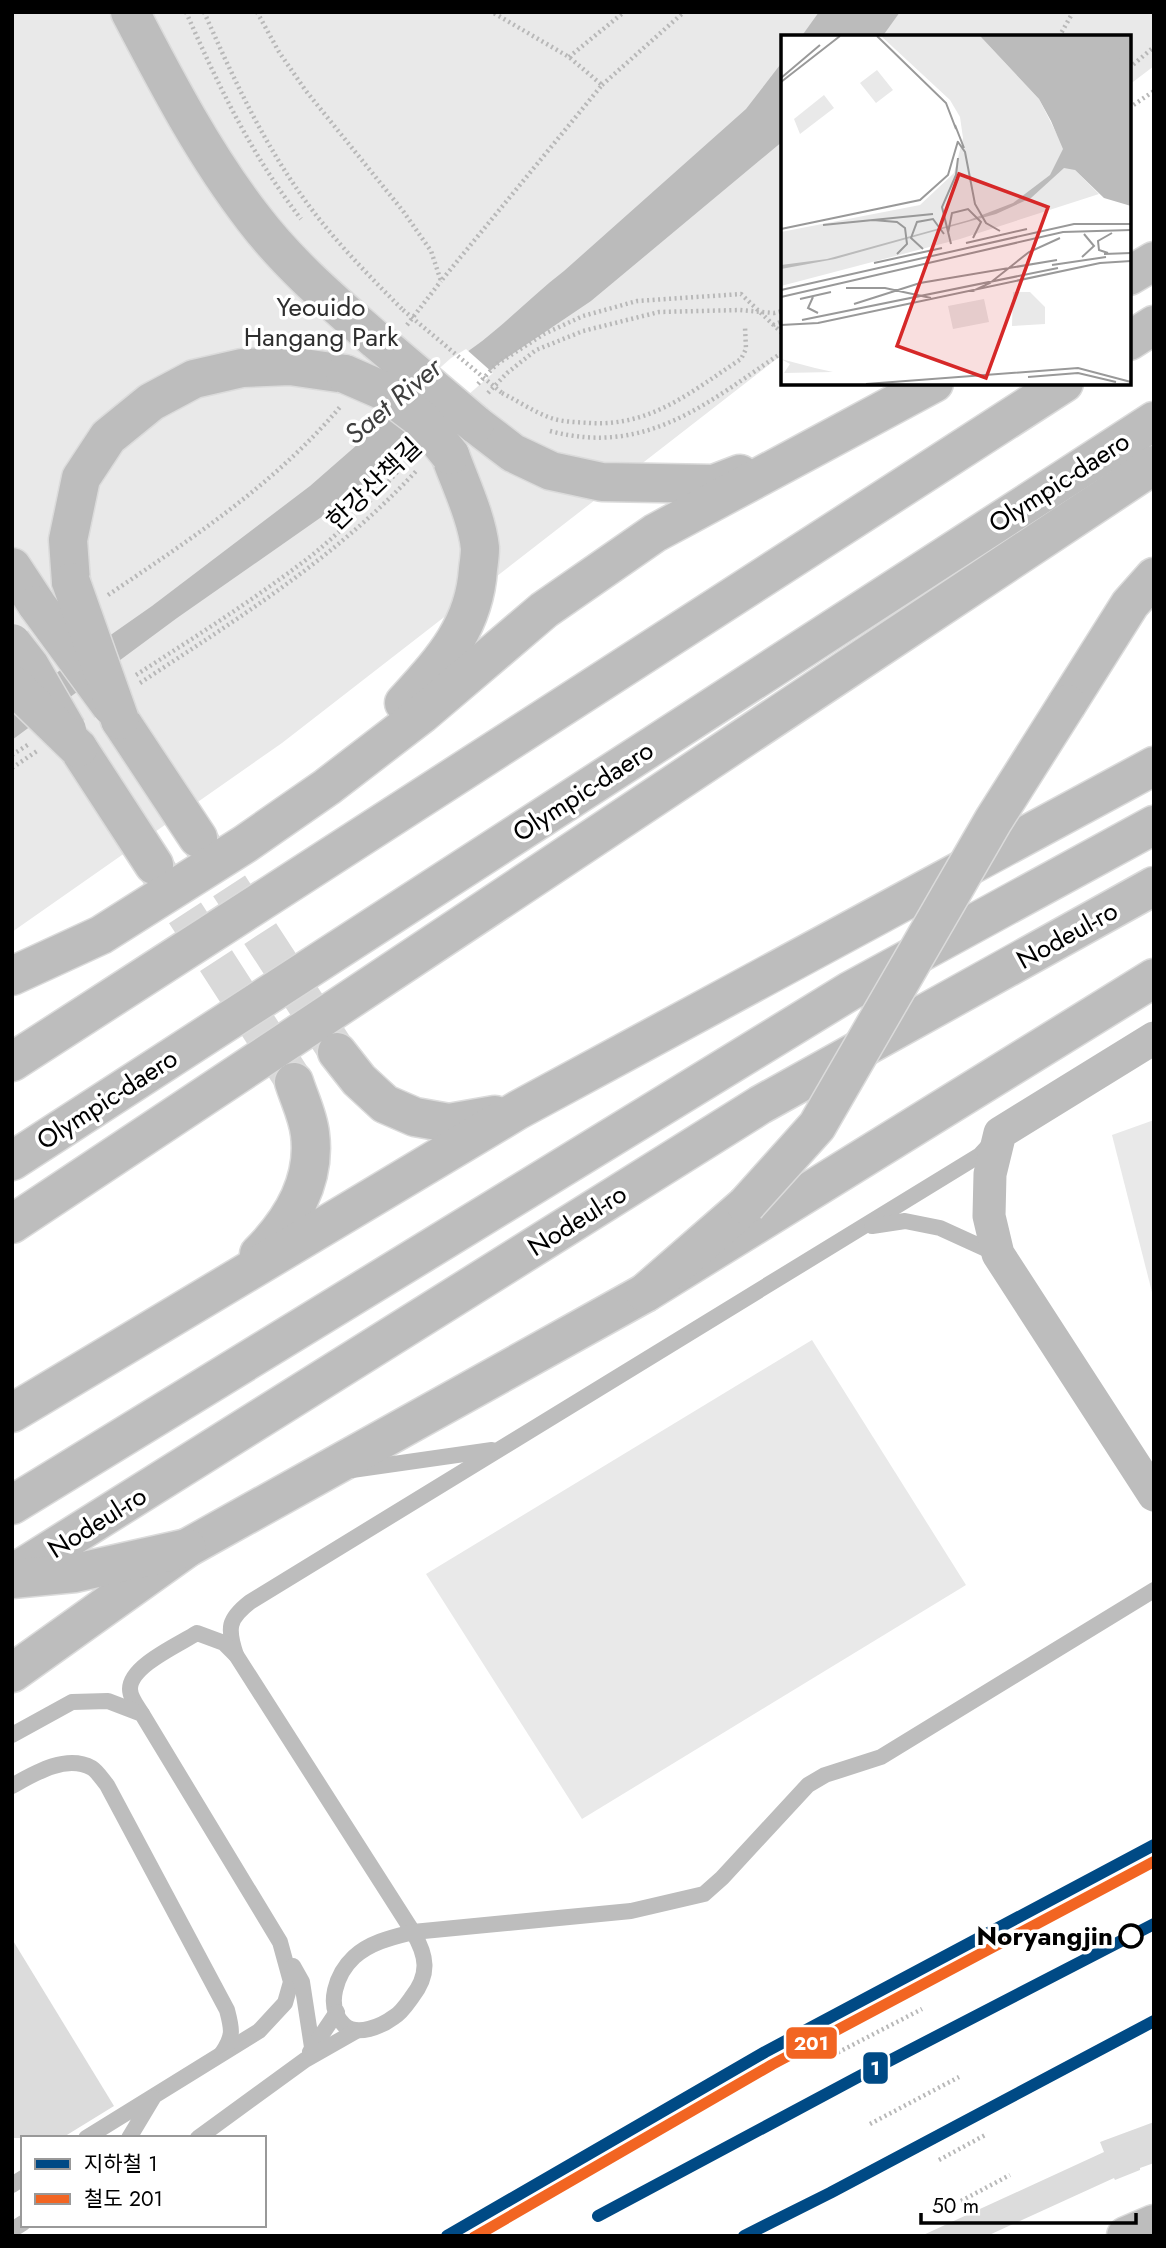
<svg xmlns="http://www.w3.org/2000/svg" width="1166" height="2248" font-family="Jost,'Noto Sans KR',sans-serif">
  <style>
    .green { fill: #e9e9e9 }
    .water { fill: #bbb }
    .pier { fill: #fff }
    .building { fill: #dcdcdc }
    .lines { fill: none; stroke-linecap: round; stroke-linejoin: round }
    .primary-tunnel { stroke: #d9d9d9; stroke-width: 38; stroke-dasharray: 38 19; stroke-linecap: butt }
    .primary-casing { stroke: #dbdbdb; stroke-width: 41 }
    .trunk-casing { stroke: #dbdbdb; stroke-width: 41 }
    .path { stroke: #b8b8b8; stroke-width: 4.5; stroke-dasharray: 2 3.5; stroke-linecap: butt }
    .service { stroke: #bdbdbd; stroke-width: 16 }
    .minor { stroke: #bdbdbd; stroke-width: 33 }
    .primary { stroke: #bdbdbd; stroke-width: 38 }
    .trunk { stroke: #bdbdbd; stroke-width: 38 }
    .primary-bridge-casing { stroke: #dbdbdb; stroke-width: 41; stroke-linecap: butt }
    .trunk-bridge-casing { stroke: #dbdbdb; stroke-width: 41; stroke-linecap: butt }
    .path-bridge { stroke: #b8b8b8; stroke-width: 4.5; stroke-dasharray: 2 3.5; stroke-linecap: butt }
    .primary-bridge { stroke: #bdbdbd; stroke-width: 38 }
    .trunk-bridge { stroke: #bdbdbd; stroke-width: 38 }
    .rail-1-casing { stroke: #fff; stroke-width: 18 }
    .rail-1 { stroke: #f26522; stroke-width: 12 }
    .metro-1-casing { stroke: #fff; stroke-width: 18 }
    .metro-1 { stroke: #004a85; stroke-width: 12 }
    .stop-dot { fill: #fff; stroke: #000; stroke-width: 3.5 }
    .labels { text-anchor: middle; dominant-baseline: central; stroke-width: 7; stroke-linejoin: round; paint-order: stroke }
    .park-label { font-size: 26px; fill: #2e2e2e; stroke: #fff }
    .street-label { font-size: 26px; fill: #000; stroke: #fff }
    .stop-label { font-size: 26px; font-weight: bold; fill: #000; stroke: #fff; text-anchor: end }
    .water-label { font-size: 28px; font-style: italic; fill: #3f3f3f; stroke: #fff }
    .inset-river { fill: none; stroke: #bbb; stroke-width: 3.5 }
    .inset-road { fill: none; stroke: #999; stroke-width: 2 }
    .view { fill: #d62828; fill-opacity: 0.15; stroke: #d62828; stroke-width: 3.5 }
    .inset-edge { fill: none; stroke: #000; stroke-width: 3.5 }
    .line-badge { stroke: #fff; stroke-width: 2.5 }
    .badge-label { font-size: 19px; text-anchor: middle; font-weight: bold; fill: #fff }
  </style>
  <rect width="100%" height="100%" fill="#fff"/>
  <g class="green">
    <polygon points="12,12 1154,12 1154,66 1129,85 1129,37 783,37 783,354 282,743 12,932"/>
    <polygon points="1154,1120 1154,1300 1112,1135"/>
    <polygon points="812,1340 966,1585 582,1819 426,1574"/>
  </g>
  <g class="water">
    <polygon points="819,12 900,12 882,37 801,37"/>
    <path d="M783,61V141L591,301L499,363L340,504L177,618L12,740V704L152,606L310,486L453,361C494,337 526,300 564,271L746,109Z"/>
  </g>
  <polygon class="pier" points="466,349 493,373 417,440 387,415 451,358"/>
  <g class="building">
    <polygon points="12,1939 114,2106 62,2138 12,2138"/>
    <polygon points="1154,2122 1154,2163 1140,2168 1140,2170 1115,2180 1114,2178 987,2236 921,2236 1104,2152 1100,2142"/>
  </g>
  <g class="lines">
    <g class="primary-tunnel">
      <polyline points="198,838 336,1050"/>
      <polyline points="154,865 292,1078"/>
    </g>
    <g class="primary-casing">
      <g id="primary">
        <polyline points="12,567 37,605"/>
        <polyline points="120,720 198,838"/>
        <polyline points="78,748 154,865"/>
        <polyline points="337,1052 359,1080 385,1104 415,1117 449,1123 495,1115"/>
        <path d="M259,1254C291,1222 316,1181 310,1134C308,1116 299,1098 294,1082"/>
        <polyline points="12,1413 518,1110 1154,766"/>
        <polyline points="12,1505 850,991 1154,825"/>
        <polyline points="12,1574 760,1105 1154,886"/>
        <polyline points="12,1673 187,1548 645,1293 1154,978"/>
        <polyline points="1126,2236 1154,2224"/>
      </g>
    </g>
    <g class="trunk-casing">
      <g id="trunk">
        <path d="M130,12C167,83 205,156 254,219C289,265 333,302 376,340"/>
        <polyline points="1129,276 1154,261"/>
        <polyline points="1129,341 1154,325"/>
        <polyline points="475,424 513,453 551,471 602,482 714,484 740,474"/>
        <polyline points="71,582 68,540 81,478 108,437 151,402 194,379 242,368 290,366 345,374"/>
        <path d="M404,703C442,661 474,628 478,569C479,562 480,554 480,548C477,518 460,483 450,455"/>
        <polyline points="1067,704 1130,604 1154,577"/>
        <polyline points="12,976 101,935 245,844 327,787 422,714 544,610 655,533 934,383"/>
        <polyline points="12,1062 1064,383"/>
        <polyline points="12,1161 1154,421"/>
        <polyline points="12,1224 1154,465"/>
        <polyline points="645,1293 746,1205"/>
        <polyline points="12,1579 75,1573 187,1548"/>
      </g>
    </g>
    <g class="path">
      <path d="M186,12C218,85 252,156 301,219"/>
      <path d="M204,12C231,73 259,134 297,189C327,233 365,272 403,310"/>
      <polyline points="257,12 279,52 306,91 403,211 431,251 441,281 602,85 569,57 492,12"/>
      <polyline points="1059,37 1073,12"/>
      <polyline points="569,57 624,12"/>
      <polyline points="1129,68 1154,47"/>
      <polyline points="602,85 684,12"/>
      <polyline points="1129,108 1154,91"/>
      <polyline points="407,325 441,281"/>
      <polyline points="773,325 783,321"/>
      <polyline points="478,384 497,364 544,334 583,316 637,301 741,294 783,334"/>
      <polyline points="488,393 507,373 536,350 583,331 659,312 740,310 774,313 783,311"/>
      <path d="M502,393C518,401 534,412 551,418C562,422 576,422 589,423C651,427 692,391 741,359L746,349L745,327"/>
      <path d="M550,431C647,457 708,402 783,352"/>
      <path d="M108,595C191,539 275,484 340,407"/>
      <path d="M136,675C195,637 255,599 311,556C347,527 380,491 411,457"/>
      <path d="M140,683C240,617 336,558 418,469"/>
      <polyline points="12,755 29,744"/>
      <polyline points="12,768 37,751"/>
      <polyline points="833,2055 922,2009"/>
      <polyline points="870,2124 959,2077"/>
      <polyline points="939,2160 987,2134"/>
      <polyline points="961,2201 1010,2175"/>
    </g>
    <g class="service">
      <path d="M992,1142L980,1155L250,1602C228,1619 227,1628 236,1655L413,1932L631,1911L704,1894L722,1878L808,1785L825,1775L881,1757L1154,1590"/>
      <polyline points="872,1226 905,1221 940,1228 997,1254"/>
      <polyline points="352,1470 492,1450"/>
      <path d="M142,1714C138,1707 130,1698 130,1689C130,1666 178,1645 197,1633L224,1643L236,1655"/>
      <polyline points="12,1735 72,1702 108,1701 142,1714 280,1942 291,1982 285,2003 259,2031 86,2138"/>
      <path d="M12,1786C35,1773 66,1754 92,1768C97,1771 102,1779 107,1785L227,2010C232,2029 234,2036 222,2053"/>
      <path d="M413,1932C427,1956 430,1974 412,1997C407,2004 401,2013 394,2017C382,2026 357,2037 344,2025C324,2006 337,1973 354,1957C370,1942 393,1937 413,1932Z"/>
      <polyline points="293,1966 302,1982 312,2047"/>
      <polyline points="310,2052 337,2012"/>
      <polyline points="129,2138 153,2098"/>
      <polyline points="198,2138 305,2060 356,2031"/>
      <polyline points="12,2185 23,2178"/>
      <polyline points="12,2230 23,2223"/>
    </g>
    <polyline class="minor" points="1154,1038 1000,1133 990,1174 989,1216 998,1254 1154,1495"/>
    <use href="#primary" class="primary"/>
    <use href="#trunk" class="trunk"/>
    <g class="primary-bridge-casing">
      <g id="primary-bridge">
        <polyline points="37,605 111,706"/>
        <polyline points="12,643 30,666 67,730"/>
      </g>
    </g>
    <g class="trunk-bridge-casing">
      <g id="trunk-bridge">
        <polyline points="376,340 475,424"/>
        <polyline points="345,374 384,391 421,419 450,455"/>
        <polyline points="71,582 120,720"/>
        <polyline points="12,684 78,748"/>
        <polyline points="746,1205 817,1126 993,821 1067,704"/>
      </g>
    </g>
    <polyline class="path-bridge" points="403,310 502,393"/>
    <use href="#primary-bridge" class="primary-bridge"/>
    <use href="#trunk-bridge" class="trunk-bridge"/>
    <g class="rail-1-casing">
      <polyline id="rail-1" points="475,2236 772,2064 1154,1861"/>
    </g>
    <use href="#rail-1" class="rail-1"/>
    <g class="metro-1-casing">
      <g id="metro-1">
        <polyline points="598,2216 858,2077 1154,1924"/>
        <polyline points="447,2236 765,2052 1154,1845"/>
        <polyline points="744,2236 830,2193 1154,2021"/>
      </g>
    </g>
    <use href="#metro-1" class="metro-1"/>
  </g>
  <circle class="stop-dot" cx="1131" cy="1936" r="11"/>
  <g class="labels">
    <g class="park-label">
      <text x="321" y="307">Yeouido<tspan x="321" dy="30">Hangang Park</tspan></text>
    </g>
    <g class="street-label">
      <text transform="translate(1059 482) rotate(-33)">Olympic-daero</text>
      <text transform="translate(374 484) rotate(-44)">한강산책길</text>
      <text transform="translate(583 791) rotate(-33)">Olympic-daero</text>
      <text transform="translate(1067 935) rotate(-29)">Nodeul-ro</text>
      <text transform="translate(107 1099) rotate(-33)">Olympic-daero</text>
      <text transform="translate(577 1220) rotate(-32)">Nodeul-ro</text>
      <text transform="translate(97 1522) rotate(-32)">Nodeul-ro</text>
    </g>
    <g class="stop-label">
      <text x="1113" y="1936">Noryangjin</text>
    </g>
    <g class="water-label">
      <text transform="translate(393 401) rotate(-40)">Saet River</text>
    </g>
  </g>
  <g transform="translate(781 35)">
    <rect width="350" height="350" fill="#fff"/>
    <path d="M100,1H199L258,64L294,135L318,159L179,204L0,251V197L139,170L173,138L182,103L179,82L169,65ZM96,35L112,55L95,68L79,48ZM43,60L53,73L19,99L13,84ZM232,257H249L264,272V289L231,291ZM203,264L208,287L172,294L167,271ZM0,324L34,333L52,337L3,338L9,329Z" fill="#e9e9e9"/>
    <path d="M199,1H350V171L323,163L294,135L283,133L250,163L215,179L54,224L0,234V230L46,224L188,185L232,168L269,140L282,114L270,86L258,64Z" fill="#bbb"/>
    <path class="inset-river" d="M316,1L350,39"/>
    <path class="inset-road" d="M96,1L165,68L175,94M0,43L39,10M0,47L59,1M174,90L183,113M177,107L184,117L194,169L205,188L219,196M92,185L116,187L124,193L126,209L116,219M42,190L152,179M0,194L139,165L167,140L177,106M167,198L171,178L187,174L200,187L192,203M185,208L246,194M170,209L161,172L175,140L177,123M142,214L130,203L136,187L152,184L163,199M327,218L318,215L317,206L331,198M323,219L350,218M301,222L313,211L303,199M93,228L161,213M271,230L325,222M65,253H104L150,263M0,255L293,189H350M192,256L209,248L248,217L279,203M0,262L282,197L350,195M32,262L27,273L37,278M19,264L50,257M73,269L139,248L276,225M21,285L277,233M0,290L37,288L319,228L350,226M247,342L297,338L335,347M85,349L297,333L350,347"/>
    <path class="view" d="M178,139L267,172L205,343L116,311Z"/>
    <rect width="350" height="350" class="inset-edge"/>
  </g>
  <g class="line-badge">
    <rect x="785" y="2026" width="53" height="34" rx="7" fill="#f26522"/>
    <rect x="862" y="2051" width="27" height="34" rx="7" fill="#004a85"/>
  </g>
  <g class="badge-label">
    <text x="811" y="2050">201</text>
    <text x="875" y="2075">1</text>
  </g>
  <rect width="1166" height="2248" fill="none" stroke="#000000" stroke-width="28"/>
  <rect x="21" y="2136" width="245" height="91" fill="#ffffff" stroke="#999999" stroke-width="2"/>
  <rect x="35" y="2159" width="35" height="10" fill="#004a85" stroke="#999999" stroke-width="2"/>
  <text x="84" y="2171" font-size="21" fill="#000000">지하철 1</text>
  <rect x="35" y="2194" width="35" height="10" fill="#f26522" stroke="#999999" stroke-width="2"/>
  <text x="84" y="2206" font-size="21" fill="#000000">철도 201</text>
  <path d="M921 2213v10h215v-10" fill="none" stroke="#000000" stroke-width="3.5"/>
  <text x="932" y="2213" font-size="21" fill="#000000" stroke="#ffffff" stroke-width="5" paint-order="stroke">50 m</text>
</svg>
